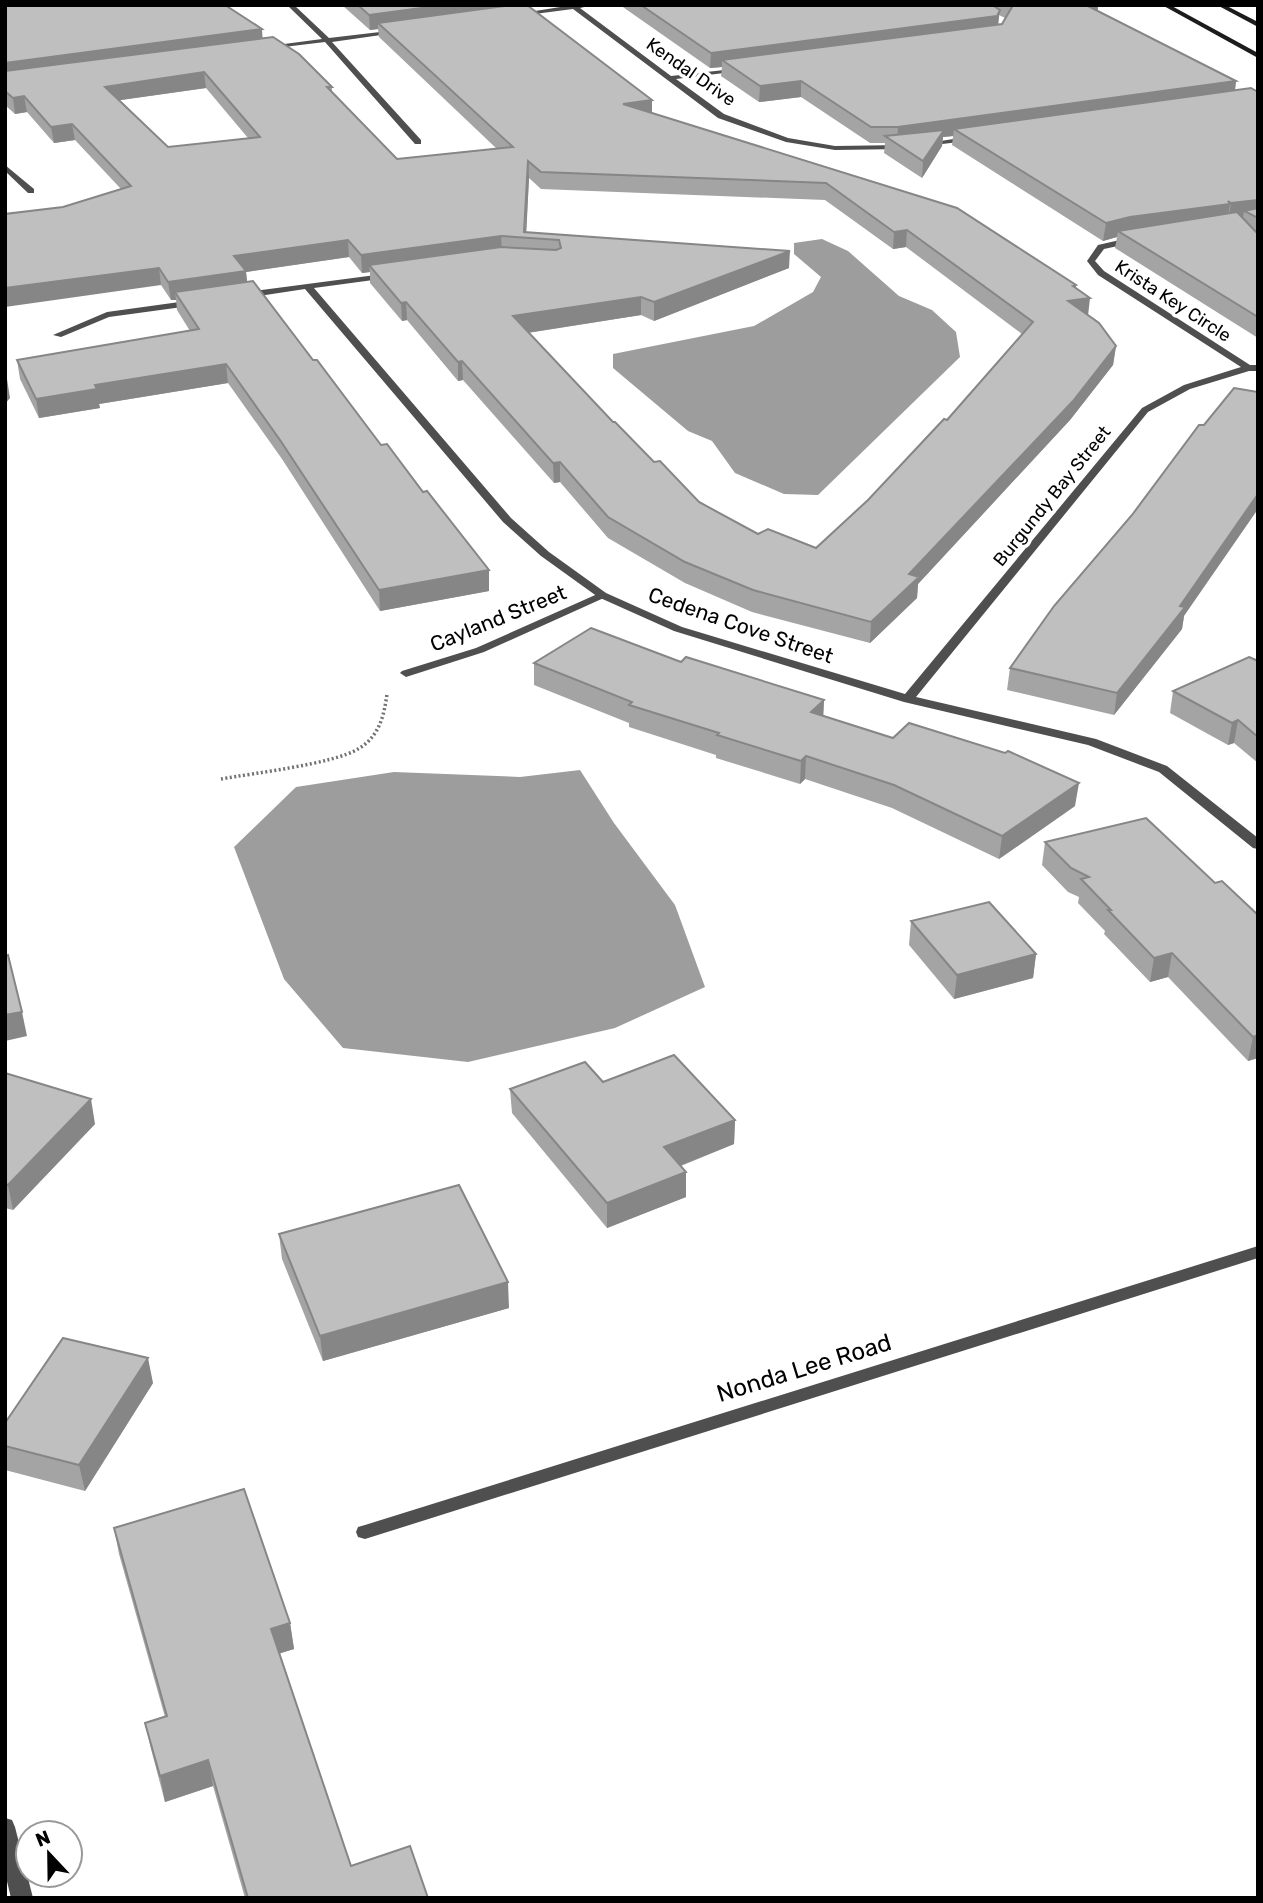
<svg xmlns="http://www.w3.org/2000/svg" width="1263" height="1903" font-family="Rubik,sans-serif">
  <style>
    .water { fill: #9d9d9d }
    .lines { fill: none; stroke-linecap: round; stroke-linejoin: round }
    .path { stroke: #717171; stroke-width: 3.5; stroke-dasharray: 2 2.5; stroke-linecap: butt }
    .lane { fill: #4f4f4f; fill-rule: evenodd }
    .street { fill: #4f4f4f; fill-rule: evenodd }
    .secondary { fill: #1c1c1c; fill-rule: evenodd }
    .wall { fill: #a4a4a4; fill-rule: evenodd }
    .shaded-wall { fill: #868686 }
    .building { fill: #bfbfbf; stroke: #868686; stroke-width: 2; fill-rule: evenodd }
    .labels { text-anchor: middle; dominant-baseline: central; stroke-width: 7; stroke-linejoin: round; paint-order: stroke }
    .far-street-label { font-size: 18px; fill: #000; stroke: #fff }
    .street-label { font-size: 21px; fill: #000; stroke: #fff }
    .near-street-label { font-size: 24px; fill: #000; stroke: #fff }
  </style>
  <rect width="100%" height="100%" fill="#fff"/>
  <g class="water">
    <polygon points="822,239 848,251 899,296 932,310 956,332 960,357 818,495 784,494 735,473 712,441 688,431 613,368 613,354 754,326 813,292 821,277 794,254 794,243"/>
    <polygon points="580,770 614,823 675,905 705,987 615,1028 468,1062 343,1048 284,979 234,847 296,787 394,772 520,777"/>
  </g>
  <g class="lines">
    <path class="path" d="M221,779C254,773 333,764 358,749C379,737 384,716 387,694"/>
    <polygon class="lane" points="602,592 606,593 606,597 484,652 406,677 400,673 402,671 476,648"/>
    <g class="street">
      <polygon points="287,5 294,5 329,38 397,30 395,33 332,42 421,140 421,144 415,144 325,42 267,49 269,46 322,39"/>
      <polygon points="573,5 593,5 580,8 671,76 742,68 740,71 676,79 724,114 788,138 835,146 903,145 907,147 903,149 835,150 786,142 718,118 573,9 519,16 516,14"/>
      <polygon points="972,136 975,136 975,140 926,146 922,144"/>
      <polygon points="5,165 34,189 34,193 28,193 5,171"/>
      <polygon points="1133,237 1137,240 1136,242 1104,249 1095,261 1104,271 1250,365 1258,365 1258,371 1249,371 1190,389 1148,412 916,697 1096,739 1167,766 1258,838 1258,849 1253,848 1159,772 1088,745 904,702 674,631 598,597 541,556 503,522 305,289 246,298 242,295 246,292 391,273 391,277 388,278 314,288 511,518 549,552 606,593 682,627 905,694 1142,408 1184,385 1241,367 1098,275 1087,261 1098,245"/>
      <polygon points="194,300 197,301 197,305 109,317 61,337 53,335 107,312"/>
      <polygon points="1258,1246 1258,1258 365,1539 358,1537 356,1532 358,1527 365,1525"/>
      <polygon points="5,1818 12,1820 15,1827 33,1898 11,1898 5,1873"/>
    </g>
    <g class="secondary">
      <polygon points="1162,5 1170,5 1258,53 1258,58"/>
      <polygon points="1217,5 1225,5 1258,22 1258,27"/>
    </g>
  </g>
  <g class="wall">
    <path d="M5,5L262,29V38L332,87V92L397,159L497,149L379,37L378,29L370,30L342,5H527L652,100V113L957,208L1076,285V288L1088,315L1116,346L1113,365L1070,420L918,584L917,598L870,643L752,612L685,583L608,538L560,482L554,483L463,380L458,381L407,320L402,321L370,283V272L362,273L349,257L246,272L247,282L381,445L423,492L489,570V591L380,611L282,459L228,383L99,404L100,408L39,418L20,379L17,360L190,331L177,310L176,300H171L161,285L63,207L121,189L75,140L54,143L27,112L15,114L5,105ZM206,88L248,138L168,147L120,100ZM529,178L541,189L825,200L893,249L906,247L1022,334L947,420L868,500L816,548L758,534L699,502L654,462L613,422L528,333L641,315L654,321L789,268L526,232Z"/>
    <path d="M620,5H1098V11L1236,81L1235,91L1258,92V338L1115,248L1117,237L1103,241L952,145L953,136L943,137L942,146L922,178L884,153L885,143H870L801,97L759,102L721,76L722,67L710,68ZM999,15L1005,18L1002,24L998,25Z"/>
    <polygon points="1184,616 1182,629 1114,715 1007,690 1010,668"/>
    <polygon points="1258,661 1258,763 1234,743 1228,745 1170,713 1173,691"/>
    <polygon points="681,662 824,700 823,716 1075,806 999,859 892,808 805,779 800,784 716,758 716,755 629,727 629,723 534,685 534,663"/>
    <polygon points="1045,842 1215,883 1222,881 1258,1058 1248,1061 1168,977 1150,982 1104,934 1105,931 1078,903 1079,897 1068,892 1042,865"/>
    <polygon points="911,921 1036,954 1033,978 954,999 909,945"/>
    <polygon points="5,1073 95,1124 13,1210 5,1208"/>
    <polygon points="603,1082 735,1120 734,1144 681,1166 686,1197 607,1228 512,1113 510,1089"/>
    <polygon points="279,1234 509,1308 323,1361 282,1259"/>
    <polygon points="153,1383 85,1491 5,1470 5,1423"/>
    <polygon points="114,1528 290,1623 294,1649 280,1653 351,1866 428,1898 245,1898 213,1786 165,1802 151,1749 145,1723 165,1717 119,1554"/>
  </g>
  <g class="shaded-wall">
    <polygon points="444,5 515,5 378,23 378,29 370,30 369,15"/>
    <polygon points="1078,5 1098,5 1097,13"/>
    <polygon points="1000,10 998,25 722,60 722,67 710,68 711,53"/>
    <polygon points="262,29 263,44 5,78 5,63"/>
    <polygon points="204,72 206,88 107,102 105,87"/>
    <polygon points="801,81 801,97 759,102 760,86"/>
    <polygon points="1236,81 1234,97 954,129 953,136 943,137 942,146 922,178 923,161 897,143 898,127"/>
    <polygon points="24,96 27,112 15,114 13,98"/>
    <polygon points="652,100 652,116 623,104"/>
    <polygon points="72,124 75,140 54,143 51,127"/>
    <polygon points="528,161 529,178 526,238 525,237"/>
    <polygon points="1258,200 1258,216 1244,211 1243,218 1228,220 1231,203"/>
    <polygon points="1230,204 1227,221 1118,231 1117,237 1103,241 1106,223 1130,217"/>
    <polygon points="907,230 906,247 893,249 894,232"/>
    <polygon points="501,236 502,253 369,265 370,272 362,273 361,255"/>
    <polygon points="348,240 349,257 246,272 248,289 175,292 176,300 171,300 168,282 234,256"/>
    <polygon points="790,251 789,268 654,321 654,302"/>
    <polygon points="159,268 161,285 5,307 5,288"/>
    <polygon points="1076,285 1075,300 1090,298 1088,316 1068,301 1073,286"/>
    <polygon points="641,297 641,315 513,335 513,316"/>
    <polygon points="406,302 407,320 402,321 401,303"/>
    <polygon points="1116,346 1113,365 1070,420 918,584 917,598 870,643 871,622 909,574"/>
    <polygon points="462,361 463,380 458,381 458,362"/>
    <polygon points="226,364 228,383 99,404 100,408 39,418 36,399 95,385"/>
    <polygon points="7,379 10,398 5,404 5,381"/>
    <polygon points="560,462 560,482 554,483 553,463"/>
    <polygon points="1258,494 1258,509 1184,616 1182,629 1114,715 1117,693"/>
    <polygon points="489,570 489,591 380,611 379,590"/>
    <polygon points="824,700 823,722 811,712"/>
    <polygon points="1238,720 1234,743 1228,745 1232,723"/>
    <polygon points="806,756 805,779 800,784 801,761"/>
    <polygon points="1079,783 1075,806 999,859 1002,836"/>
    <polygon points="1172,953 1168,977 1150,982 1154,958"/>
    <polygon points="1036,954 1033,978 954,999 957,975"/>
    <polygon points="22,1012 27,1036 5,1041 5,1015"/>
    <polygon points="1258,1035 1258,1058 1248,1061 1253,1037"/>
    <polygon points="91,1099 95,1124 13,1210 8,1185"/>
    <polygon points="735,1120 734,1144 664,1172 664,1147"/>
    <polygon points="686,1172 686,1197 607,1228 607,1203"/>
    <polygon points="508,1282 509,1308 323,1361 320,1336"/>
    <polygon points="148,1358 153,1383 85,1491 79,1465"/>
    <polygon points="290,1623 294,1649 275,1655 271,1629"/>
    <polygon points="208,1760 213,1786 165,1802 160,1776"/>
  </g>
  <g class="building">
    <polygon points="5,5 225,5 262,29 5,63"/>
    <polygon points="358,5 444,5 369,15"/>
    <path d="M512,5H527L652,100L623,104L957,208L1076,285L1073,286L1090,298L1068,301L1099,323L1116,346L1073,401L909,574L919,577L871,622L753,590L685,562L608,517L560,462L553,463L462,361L458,362L406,302L401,303L369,265L501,247L556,250L561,248L559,240L501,236L361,255L348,240L234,256L246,271L168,282L159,268L5,288V214L63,207L131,186L72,124L51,127L24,96L13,98L5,91V71L273,37L299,54L332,87H327L397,159L513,147L378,23ZM204,72L260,137L168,147L105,87ZM528,161L541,172L826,183L894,232L907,230L1033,322L947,420L944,419L868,500L816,548L768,529L758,534L699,502L660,461L654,462L615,422H613L513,316L641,297L654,302L790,251L524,232Z"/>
    <polygon points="641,5 992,5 1000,10 997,16 711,53"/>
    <polygon points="1009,5 1086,5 1236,81 898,127 871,127 801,81 760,86 722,60 1002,24 1012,7"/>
    <polygon points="1251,88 1258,92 1258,200 1231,203 1228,201 1230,204 1130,217 1106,223 954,129"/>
    <polygon points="944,130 923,161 885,136"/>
    <polygon points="1258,208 1258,218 1244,211"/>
    <polygon points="1237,212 1258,234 1258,317 1118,231"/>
    <polygon points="253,281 313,360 317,360 381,445 387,444 423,492 427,491 489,570 379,590 280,440 226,364 95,385 97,389 36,399 17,360 199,329 175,292"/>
    <polygon points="1234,388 1258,392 1258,494 1180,606 1185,607 1117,693 1010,668 1054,606 1132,515 1199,425 1204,425"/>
    <polygon points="591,628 681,662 686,657 824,700 811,712 893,738 909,723 1005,753 1008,751 1079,783 1002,836 894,785 806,756 801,761 717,735 719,733 629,705 632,702 534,663"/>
    <polygon points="1249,657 1258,661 1258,737 1238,720 1232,723 1173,691"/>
    <polygon points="1146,818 1215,883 1222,881 1258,915 1258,1035 1253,1037 1172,953 1154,958 1108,910 1111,910 1081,879 1089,877 1071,868 1045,842"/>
    <polygon points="989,902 1036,954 957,975 911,921"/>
    <polygon points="8,955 22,1012 5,1015 5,956"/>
    <polygon points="674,1055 735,1120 664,1147 686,1172 607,1203 510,1089 585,1062 603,1082"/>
    <polygon points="5,1073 91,1099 8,1185 5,1184"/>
    <polygon points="459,1185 508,1282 320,1336 279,1234"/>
    <polygon points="63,1338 148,1358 79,1465 5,1446 5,1423"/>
    <polygon points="244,1489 290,1623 271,1629 351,1866 410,1846 428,1898 248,1898 208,1760 160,1776 145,1723 167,1716 114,1528"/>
  </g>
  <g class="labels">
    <g class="far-street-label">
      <text transform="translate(691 72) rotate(35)">Kendal Drive</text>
      <text transform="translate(1173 301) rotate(33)">Krista Key Circle</text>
      <text transform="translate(1052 496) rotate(-51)">Burgundy Bay Street</text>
    </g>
    <g class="street-label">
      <text transform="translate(498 618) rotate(-22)">Cayland Street</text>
      <text transform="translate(741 625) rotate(19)">Cedena Cove Street</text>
    </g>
    <g class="near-street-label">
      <text transform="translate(804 1368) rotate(-17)">Nonda Lee Road</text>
    </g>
  </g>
  <rect width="1263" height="1903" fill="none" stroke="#000000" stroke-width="14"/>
  <g transform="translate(49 1854) rotate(338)"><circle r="33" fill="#ffffff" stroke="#999999" stroke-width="2"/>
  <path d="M0-5L12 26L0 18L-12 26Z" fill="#000000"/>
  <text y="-10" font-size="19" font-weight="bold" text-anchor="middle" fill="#000000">N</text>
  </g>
</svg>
